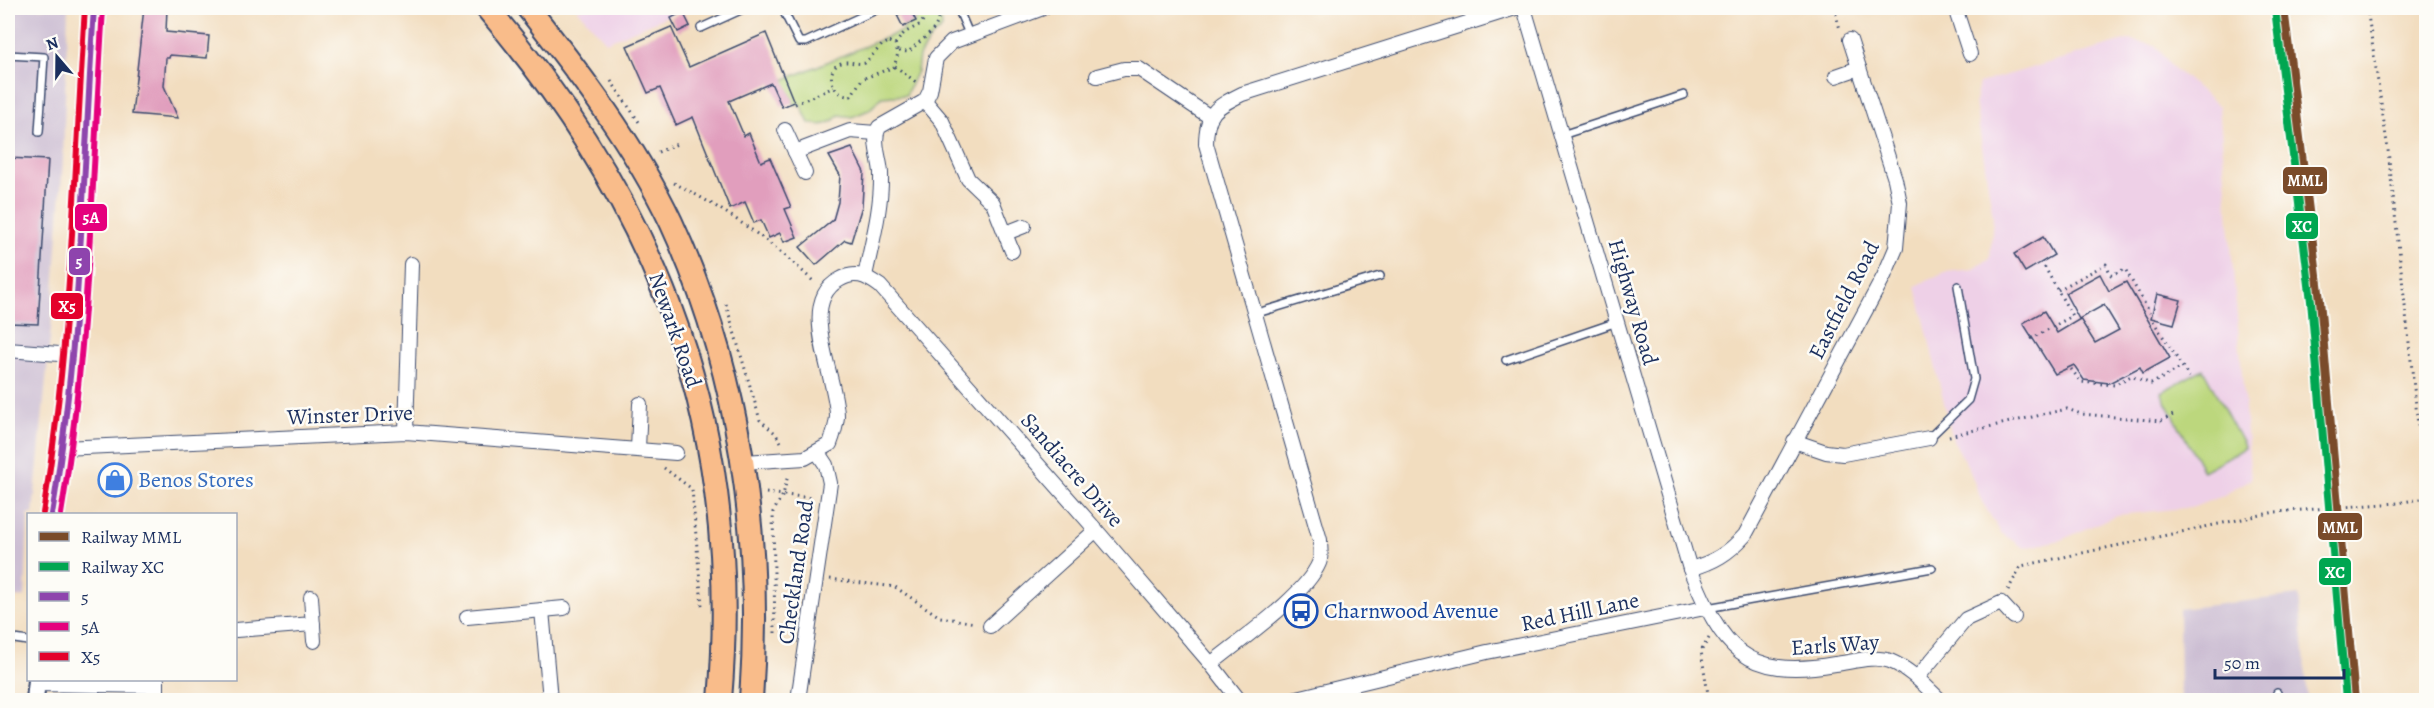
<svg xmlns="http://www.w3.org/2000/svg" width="2434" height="708" font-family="Alegreya,serif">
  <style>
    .built { fill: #eed0e7 }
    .industrial { fill: #ccbed3 }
    .green { fill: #bcd77d; stroke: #6c836e; stroke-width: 1.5 }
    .building { fill: #e19ebd }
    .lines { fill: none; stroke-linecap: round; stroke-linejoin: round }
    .service-casing { stroke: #3b496d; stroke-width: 10 }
    .minor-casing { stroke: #3b496d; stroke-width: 16 }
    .tertiary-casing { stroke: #3b496d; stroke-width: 20 }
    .trunk-casing { stroke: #3b496d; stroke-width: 26 }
    .path { stroke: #3b496d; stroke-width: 3; stroke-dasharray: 1.5 4.5; stroke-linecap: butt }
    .service { stroke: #fff; stroke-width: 7 }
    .minor { stroke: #fff; stroke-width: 14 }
    .tertiary { stroke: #fff; stroke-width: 16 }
    .trunk { stroke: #f9bc8a; stroke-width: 22 }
    .bus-1-casing { stroke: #fdfcf7; stroke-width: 10 }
    .bus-2-casing { stroke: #fdfcf7; stroke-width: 10 }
    .bus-3-casing { stroke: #fdfcf7; stroke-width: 10 }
    .bus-1 { stroke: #8e44ad; stroke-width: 6 }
    .bus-2 { stroke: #e5007d; stroke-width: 6 }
    .bus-3 { stroke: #e4002b; stroke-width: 6 }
    .rail-1-casing { stroke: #fdfcf7; stroke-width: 12 }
    .rail-2-casing { stroke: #fdfcf7; stroke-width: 12 }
    .rail-1 { stroke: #7a4b2a; stroke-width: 8 }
    .rail-2 { stroke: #00a651; stroke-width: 8 }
    .labels { text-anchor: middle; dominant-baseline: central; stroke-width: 5; stroke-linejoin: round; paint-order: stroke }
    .street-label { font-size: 22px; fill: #1b2f5e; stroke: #fdfcf7 }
    .shop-label { font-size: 22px; fill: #366cbe; stroke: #fdfcf7; text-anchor: start }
    .transit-label { font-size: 22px; fill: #164399; stroke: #fdfcf7; text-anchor: start }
    .line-badge { stroke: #fdfcf7; stroke-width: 2 }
    .badge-label { font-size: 16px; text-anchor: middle; font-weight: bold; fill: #fff }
  </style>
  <rect width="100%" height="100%" fill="#fdfcf7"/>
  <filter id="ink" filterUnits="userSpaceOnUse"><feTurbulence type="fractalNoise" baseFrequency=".0167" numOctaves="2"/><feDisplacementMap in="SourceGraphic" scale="12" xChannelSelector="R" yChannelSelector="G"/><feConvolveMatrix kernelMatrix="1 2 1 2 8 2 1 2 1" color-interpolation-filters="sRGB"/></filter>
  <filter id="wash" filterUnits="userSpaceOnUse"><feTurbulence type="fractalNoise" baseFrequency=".008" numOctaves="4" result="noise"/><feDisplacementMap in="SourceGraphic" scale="24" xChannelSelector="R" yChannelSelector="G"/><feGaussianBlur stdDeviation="1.35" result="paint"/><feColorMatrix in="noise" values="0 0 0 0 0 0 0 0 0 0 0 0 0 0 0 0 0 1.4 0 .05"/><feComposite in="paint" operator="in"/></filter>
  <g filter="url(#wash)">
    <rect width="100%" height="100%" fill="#f2ddbf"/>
    <g class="built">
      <polygon points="576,8 687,8 606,42"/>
      <polygon points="2128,40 2155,45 2169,64 2219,106 2251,479 2224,495 2194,507 2117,515 2061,540 2024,548 2001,533 1982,502 1969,469 1953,440 1916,286 1945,272 1974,269 1990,258 1993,217 1975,102 1979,83"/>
    </g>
    <g class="industrial">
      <polygon points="8,8 68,8 63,159 53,307 33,514 28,514 25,597 8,598"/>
      <polygon points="2299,595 2308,700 2180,700 2179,609"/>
    </g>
    <g class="green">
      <path d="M913,8H940L942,28L930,39L919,56L917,71L906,95L882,97L869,110L852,117L839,115C830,126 821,126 809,123L800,104L795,105L784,80L904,30L903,27L916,21L910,9Z"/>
      <polygon points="2203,369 2245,448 2203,471 2161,392"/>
    </g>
    <g id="blocks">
      <g class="building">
        <polygon points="144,8 167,8 166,32 209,36 207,58 170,55 169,58 166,58 164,86 178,118 132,114"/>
        <polygon points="910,9 916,21 903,27 897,15"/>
        <polygon points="683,12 690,26 678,32 671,18"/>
        <polygon points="671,27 689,67 766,33 794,102 782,107 771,83 729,101 744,136 749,133 761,162 770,158 791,207 785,209 797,237 784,242 780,233 769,238 761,220 754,223 745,202 730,209 693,117 676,125 660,88 648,93 627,46"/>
        <polygon points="852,148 864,172 862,206 851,242 845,240 816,265 800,247 833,220 838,202 840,175 829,156"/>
        <polygon points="8,158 48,160 38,324 8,323"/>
        <polygon points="2043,237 2054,255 2025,272 2014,254"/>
        <polygon points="2100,274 2109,291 2126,282 2170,358 2143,373 2140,367 2109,383 2084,380 2074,365 2055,374 2023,323 2044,311 2057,333 2080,319 2095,343 2119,330 2104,305 2079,319 2065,293"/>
        <polygon points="2157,294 2181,300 2174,324 2151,318"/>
      </g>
    </g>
  </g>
  <g filter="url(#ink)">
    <use href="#blocks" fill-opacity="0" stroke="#3b496d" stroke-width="1.5"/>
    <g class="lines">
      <g class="service-casing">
        <g id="service">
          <polyline points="782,8 799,42 806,42 880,8"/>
          <polyline points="958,8 969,34"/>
          <polyline points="701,28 745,8"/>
          <polyline points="8,55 44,57 39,132"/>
          <polyline points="1562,135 1684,95"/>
          <polyline points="1254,314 1380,276"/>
          <polyline points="1506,360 1617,322"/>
          <polyline points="1929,438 1968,400 1974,379 1958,286"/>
          <polyline points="1707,608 1932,568"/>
          <polyline points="8,638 28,641"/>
          <polyline points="2277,693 2278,700"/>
        </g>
      </g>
      <g class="minor-casing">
        <g id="minor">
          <path d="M1524,8L1690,569C1722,648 1745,680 1835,664C1852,662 1874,655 1890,661C1910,669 1925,686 1940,700"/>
          <polyline points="1955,8 1970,54"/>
          <polyline points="1097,76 1124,69 1139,69 1210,117"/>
          <polyline points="1836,76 1859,68"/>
          <polyline points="925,101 942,121 968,179 993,203 1012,251"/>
          <polyline points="785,130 805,173"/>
          <polyline points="795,152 850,131 876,133"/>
          <polyline points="1006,233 1024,226"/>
          <path d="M865,276C872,242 882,208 881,173C880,158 872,141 879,127L925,101L930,91L936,58L952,42L1043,8"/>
          <polyline points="8,350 72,355"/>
          <polyline points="406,432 411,264"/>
          <polyline points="1794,441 1826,452 1843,454 1929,438"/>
          <polyline points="63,448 406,432 676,453"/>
          <polyline points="638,449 640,404"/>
          <path d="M744,462L805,458L830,444C833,436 836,427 837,417C838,380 796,303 839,280C855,270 866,276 880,286L1096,530L1211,664L1239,700"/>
          <path d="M1690,569C1714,562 1728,554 1745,535L1884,276L1896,248L1900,203L1895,179L1850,40"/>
          <polyline points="311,597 314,641"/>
          <polyline points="542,610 550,700"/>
          <polyline points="467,617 564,608"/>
          <polyline points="990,626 1096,530"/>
          <polyline points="236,630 313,624"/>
          <path d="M1211,664C1240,640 1305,596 1319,563C1322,556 1320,548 1320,540L1206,144C1206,112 1216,107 1242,94L1515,8"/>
          <polyline points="1917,678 1966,619 2001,603 2014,617"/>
          <polyline points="157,680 157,700"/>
          <polyline points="36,684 157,686"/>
          <polyline points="798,700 830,483 826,465 818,453"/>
          <polyline points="1289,700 1487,652 1705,608"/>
        </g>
      </g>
      <g class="tertiary-casing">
        <g id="tertiary">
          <polyline points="52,514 63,448 72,355 94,8"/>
          <polyline points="35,700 37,680"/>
        </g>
      </g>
      <g class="trunk-casing">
        <g id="trunk">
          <path d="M487,8C662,213 743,429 720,700"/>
          <path d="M528,8C581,75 634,144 671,222C740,372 763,537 751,700"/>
        </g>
      </g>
      <g class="path">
        <polyline points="1834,8 1840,29"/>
        <polyline points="2367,8 2388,150 2426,498"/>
        <path d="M889,42L895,44L898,53L894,67L862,79L851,96C833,98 823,70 841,63C848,60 857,65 865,63L882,45Z"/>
        <path d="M895,44L904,33L921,24L929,9L937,11C943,31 919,39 909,52L898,51"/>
        <polyline points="895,66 917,83"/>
        <polyline points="611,81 641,125"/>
        <polyline points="795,104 834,87"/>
        <polyline points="658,152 677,144"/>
        <path d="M674,183C725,209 773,242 814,282"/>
        <polyline points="2058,290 2106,264 2111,275 2125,269 2150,313"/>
        <polyline points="726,304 760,420 775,433 783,445"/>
        <polyline points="2153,321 2189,377"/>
        <polyline points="2031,339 2072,316 2042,262"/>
        <polyline points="2071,369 2081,382 2114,385 2131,376 2151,384 2182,367"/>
        <polyline points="1949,436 2067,409 2081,414 2161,421 2173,415"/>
        <polyline points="664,468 692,489 702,606"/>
        <polyline points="766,493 813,498"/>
        <polyline points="830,579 895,587 940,617 975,623"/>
        <polyline points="2008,590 2021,566 2275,512 2398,503 2426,498"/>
        <polyline points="775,633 773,512 783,495 788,475"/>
        <polyline points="1709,638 1701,651 1709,700"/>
      </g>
      <use href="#service" class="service"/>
      <use href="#minor" class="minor"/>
      <use href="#tertiary" class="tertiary"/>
      <use href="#trunk" class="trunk"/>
      <g class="bus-1-casing">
        <path id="bus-1" d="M52,514C80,347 83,177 94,8"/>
      </g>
      <g class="bus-2-casing">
        <path id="bus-2" d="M61,514C89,348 92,177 103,9"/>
      </g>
      <g class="bus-3-casing">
        <path id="bus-3" d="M43,513C71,346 74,176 85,8"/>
      </g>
      <use href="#bus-1" class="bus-1"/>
      <use href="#bus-2" class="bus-2"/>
      <use href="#bus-3" class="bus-3"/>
      <g class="rail-1-casing">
        <polyline id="rail-1" points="2284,8 2320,300 2355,700"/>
      </g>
      <g class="rail-2-casing">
        <polyline id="rail-2" points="2275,9 2311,301 2346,700"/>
      </g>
      <use href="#rail-1" class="rail-1"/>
      <use href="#rail-2" class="rail-2"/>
    </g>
  </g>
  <defs>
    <g id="shop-ring" transform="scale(1.725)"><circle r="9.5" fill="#fdfcf7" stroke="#3f7fe0" stroke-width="1.5"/><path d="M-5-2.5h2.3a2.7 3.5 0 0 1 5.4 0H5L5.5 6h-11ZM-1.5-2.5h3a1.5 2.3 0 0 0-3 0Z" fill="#3f7fe0"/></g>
    <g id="bus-ring" transform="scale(1.725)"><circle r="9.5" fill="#fdfcf7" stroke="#1a4fb4" stroke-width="1.5"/><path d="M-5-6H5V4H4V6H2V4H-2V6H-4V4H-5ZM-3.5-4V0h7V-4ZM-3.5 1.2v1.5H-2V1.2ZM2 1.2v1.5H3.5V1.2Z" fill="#1a4fb4"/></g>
  </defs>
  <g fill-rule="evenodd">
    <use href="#shop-ring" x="115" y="480"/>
    <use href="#bus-ring" x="1301" y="611"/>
  </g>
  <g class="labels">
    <g class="street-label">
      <text transform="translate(1844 300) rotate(-63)">Eastfield Road</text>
      <text transform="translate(1633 302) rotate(74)">Highway Road</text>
      <text transform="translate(675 330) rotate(71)">Newark Road</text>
      <text transform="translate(350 415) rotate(-2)">Winster Drive</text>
      <text transform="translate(1072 470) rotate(49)">Sandiacre Drive</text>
      <text transform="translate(796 572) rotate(-82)">Checkland Road</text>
      <text transform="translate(1580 612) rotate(-12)">Red Hill Lane</text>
      <text transform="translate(1835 645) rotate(-4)">Earls Way</text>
    </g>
    <g class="shop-label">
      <text x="138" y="480">Benos Stores</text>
    </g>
    <g class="transit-label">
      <text x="1324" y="611">Charnwood Avenue</text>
    </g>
  </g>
  <g class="line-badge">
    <rect x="2282" y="166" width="46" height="29" rx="6" fill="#7a4b2a"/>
    <rect x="74" y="203" width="34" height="29" rx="6" fill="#e5007d"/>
    <rect x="2285" y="212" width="34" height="28" rx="6" fill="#00a651"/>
    <rect x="68" y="247" width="23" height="29" rx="6" fill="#8e44ad"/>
    <rect x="50" y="292" width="34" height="28" rx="6" fill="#e4002b"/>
    <rect x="2317" y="512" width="46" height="29" rx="6" fill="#7a4b2a"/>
    <rect x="2318" y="557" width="34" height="29" rx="6" fill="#00a651"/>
  </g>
  <g class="badge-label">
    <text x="2305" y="186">MML</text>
    <text x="91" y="223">5A</text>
    <text x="2302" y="232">XC</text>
    <text x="79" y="267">5</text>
    <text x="67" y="312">X5</text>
    <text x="2340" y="533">MML</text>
    <text x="2335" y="578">XC</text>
  </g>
  <rect width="2434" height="708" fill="none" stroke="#fdfcf7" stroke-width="30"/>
  <rect x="27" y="513" width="210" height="168" fill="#fdfcf7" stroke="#a3aaba" stroke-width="1.5"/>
  <rect x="39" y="532" width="30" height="9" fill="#7a4b2a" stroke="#a3aaba" stroke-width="1.5"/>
  <text x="81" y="543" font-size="18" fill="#1b2f5e">Railway MML</text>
  <rect x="39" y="562" width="30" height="9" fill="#00a651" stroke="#a3aaba" stroke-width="1.5"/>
  <text x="81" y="573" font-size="18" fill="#1b2f5e">Railway XC</text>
  <rect x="39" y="592" width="30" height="9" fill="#8e44ad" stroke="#a3aaba" stroke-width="1.5"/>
  <text x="81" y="603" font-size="18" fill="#1b2f5e">5</text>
  <rect x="39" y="622" width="30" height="9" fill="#e5007d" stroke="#a3aaba" stroke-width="1.5"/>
  <text x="81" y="633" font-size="18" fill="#1b2f5e">5A</text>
  <rect x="39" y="652" width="30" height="9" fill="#e4002b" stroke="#a3aaba" stroke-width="1.5"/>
  <text x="81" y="663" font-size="18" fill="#1b2f5e">X5</text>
  <g transform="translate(57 57) rotate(340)" stroke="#fdfcf7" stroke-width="4.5" paint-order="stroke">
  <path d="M0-4.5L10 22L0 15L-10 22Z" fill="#1b2f5e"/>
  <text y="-9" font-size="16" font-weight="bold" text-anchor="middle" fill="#1b2f5e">N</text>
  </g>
  <path d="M2215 669v9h129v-9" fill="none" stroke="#1b2f5e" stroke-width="3"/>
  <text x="2224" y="669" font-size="18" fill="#1b2f5e" stroke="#fdfcf7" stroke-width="4.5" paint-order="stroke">50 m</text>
</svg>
